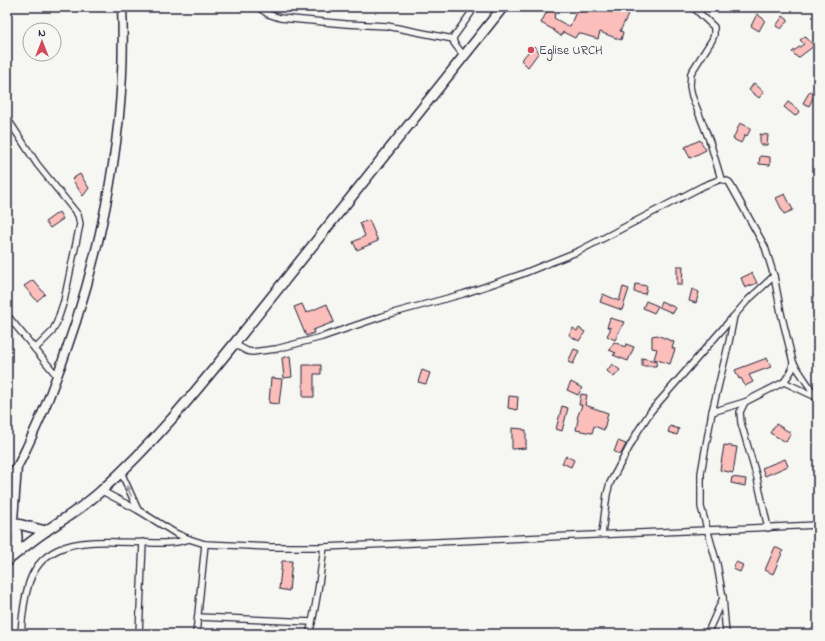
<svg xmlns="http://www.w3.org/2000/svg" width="825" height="641" font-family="'Indie Flower',sans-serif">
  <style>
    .building { fill: #fbbeba; stroke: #22223b }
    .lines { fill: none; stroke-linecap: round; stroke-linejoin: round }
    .minor-casing { stroke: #22223b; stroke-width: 8 }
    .secondary-casing { stroke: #22223b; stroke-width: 11 }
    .primary-casing { stroke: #22223b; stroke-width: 12 }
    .minor { stroke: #f6f6f2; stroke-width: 5.5 }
    .secondary { stroke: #f6f6f2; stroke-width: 8 }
    .primary { stroke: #f6f6f2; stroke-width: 9 }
    .oneway { fill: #9797a0 }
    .poi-dot { fill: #d1495b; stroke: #f6f6f2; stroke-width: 1.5 }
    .labels { text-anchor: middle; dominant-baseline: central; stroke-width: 3.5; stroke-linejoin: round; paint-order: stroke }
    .poi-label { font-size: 13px; fill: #22223b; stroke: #f6f6f2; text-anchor: start }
  </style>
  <rect width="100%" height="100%" fill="#f6f6f2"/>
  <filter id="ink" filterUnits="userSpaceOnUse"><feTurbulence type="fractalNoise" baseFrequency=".025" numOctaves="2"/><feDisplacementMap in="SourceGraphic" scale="8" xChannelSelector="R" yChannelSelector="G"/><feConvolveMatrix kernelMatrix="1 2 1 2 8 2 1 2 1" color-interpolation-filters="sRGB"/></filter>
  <g filter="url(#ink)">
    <g class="building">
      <polygon points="549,7 557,7 554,18 568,26 570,26 578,7 619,7 618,10 628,15 620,31 623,32 621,40 600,32 598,39 578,33 575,38 563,32 561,36 554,31 554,30 541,23"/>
      <polygon points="757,14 765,20 759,31 751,26"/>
      <polygon points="783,16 788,20 781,29 776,26"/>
      <polygon points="805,36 814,46 798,58 792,52 804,44 800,40"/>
      <polygon points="534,46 539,52 528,67 521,60"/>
      <polygon points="754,83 764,92 759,98 749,90"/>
      <polygon points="810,91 815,94 809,106 803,103"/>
      <polygon points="788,102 800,111 795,116 784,107"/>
      <polygon points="740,123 751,128 747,136 745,135 741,143 733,139"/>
      <polygon points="760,134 768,135 767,145 760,145"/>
      <polygon points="700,140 706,150 690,158 685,147"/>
      <polygon points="760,156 770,157 770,165 759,164"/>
      <polygon points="80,174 89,188 83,196 72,179"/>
      <polygon points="785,194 793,210 784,214 776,198"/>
      <polygon points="59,212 63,219 50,228 45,222"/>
      <polygon points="369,220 378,241 357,250 353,242 365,236 360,223"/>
      <polygon points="677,266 683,266 682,285 677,285"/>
      <polygon points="752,273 757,283 745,288 741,278"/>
      <polygon points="33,280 45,294 37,301 24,286"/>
      <polygon points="635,284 647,286 645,294 634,292"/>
      <polygon points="623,287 629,289 622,310 600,302 603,294 619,301"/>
      <polygon points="692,289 699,292 696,303 689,301"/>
      <polygon points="646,301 658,306 654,313 643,308"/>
      <polygon points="661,301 676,308 673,313 659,307"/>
      <polygon points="302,304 306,313 327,304 334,322 313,330 314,333 306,336 294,307"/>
      <polygon points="610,318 624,322 615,340 607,336 611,328 607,327"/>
      <polygon points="573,328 577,331 579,328 585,332 579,341 569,335"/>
      <polygon points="657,335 674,342 672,348 675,349 670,364 654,359 657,349 652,348 652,336"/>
      <polygon points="614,342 625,347 626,344 634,347 628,361 613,355 616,353 609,350"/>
      <polygon points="574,349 579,351 573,364 568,362"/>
      <polygon points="290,356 292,377 284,378 282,358"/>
      <polygon points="642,358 657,361 656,366 642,366"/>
      <polygon points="767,358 771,367 749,375 753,382 745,386 741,378 739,379 735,370"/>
      <polygon points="612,364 620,370 614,377 607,371"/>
      <polygon points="303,365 321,365 321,374 314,374 314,397 303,397"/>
      <polygon points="422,370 430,373 426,384 418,382"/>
      <polygon points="271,378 282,379 279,404 269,403"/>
      <polygon points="571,382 582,388 578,395 567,390"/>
      <polygon points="581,394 587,395 585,405 608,413 604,430 594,426 592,433 576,430 578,419 577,418 582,405 579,405"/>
      <polygon points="509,396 518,397 517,410 508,408"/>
      <polygon points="562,406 568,408 562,431 556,429"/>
      <polygon points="776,424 791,433 786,442 770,433"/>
      <polygon points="670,426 679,429 677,435 668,432"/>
      <polygon points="512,428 523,429 523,430 526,430 526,448 512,449"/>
      <polygon points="618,441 626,444 621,454 614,452"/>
      <polygon points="724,445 737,447 733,473 720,470"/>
      <polygon points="566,456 574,460 571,467 562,463"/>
      <polygon points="785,459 788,466 765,476 762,468"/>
      <polygon points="732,477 746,479 745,486 731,483"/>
      <polygon points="775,547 783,551 773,574 765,570"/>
      <polygon points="282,561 292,561 289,591 279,589"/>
      <polygon points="736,562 743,565 740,572 733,569"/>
    </g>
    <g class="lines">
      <g class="minor-casing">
        <g id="minor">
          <polyline points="258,7 268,14 280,18 346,24 387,26 453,39"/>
          <polyline points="693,7 714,27 714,35 712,40 691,73 690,86 692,96 710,142 721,179"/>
          <polyline points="464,56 454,43 453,38 471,13 471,7"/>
          <polyline points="7,118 37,164 78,215 80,224 64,301 57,322 52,332 35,349"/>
          <polyline points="7,315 57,376"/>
          <polyline points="234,344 247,351 252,352 276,349 322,337 386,315 463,294 522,274 579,251 703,186 721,179 729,182 765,247 774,276 781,313 793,362 792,370 784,382 745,402 740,412 741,423 757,478 768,528"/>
          <polyline points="793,362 817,398"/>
          <polyline points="784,382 816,397"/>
          <polyline points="712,412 745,402"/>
          <polyline points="121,472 138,510"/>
          <polyline points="102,491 138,510 175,533 189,539 205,544 271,547 324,547 818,525"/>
          <polyline points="602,534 607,494 610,483 638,431 651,411 733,317"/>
          <polyline points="198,617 312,622"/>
          <path d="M21,634C22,617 24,599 29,583C42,543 81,541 116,542C132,542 149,543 165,543L177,542L189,539"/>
          <polyline points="139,634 143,542"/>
          <polyline points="196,634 205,544"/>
          <path d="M309,634C317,606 320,576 324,547"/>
          <polyline points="707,634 723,598"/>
          <polyline points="726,634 723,598 717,564 701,507 701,473 712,412 729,342 734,316 747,301 774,276"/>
        </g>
      </g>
      <g class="secondary-casing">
        <g id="secondary">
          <path d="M7,476C10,474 13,471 16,468C20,463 23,455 26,449C34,432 42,415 49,397C97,276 128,138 122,7"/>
          <polyline points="13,520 17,467"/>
        </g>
      </g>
      <g class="primary-casing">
        <g id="primary">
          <path d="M7,513C20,529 21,547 7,562"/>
          <polyline points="14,523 46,531"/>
          <path d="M12,557C23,548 34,539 46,531C65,518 85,506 102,490C151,446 193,395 234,344L503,7"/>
        </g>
      </g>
      <use href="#minor" class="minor"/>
      <use href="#secondary" class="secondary"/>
      <use href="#primary" class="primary"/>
    </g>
    <defs><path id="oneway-solid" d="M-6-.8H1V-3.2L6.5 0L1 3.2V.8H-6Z"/></defs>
    <use class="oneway" href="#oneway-solid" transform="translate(129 491) rotate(-114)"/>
  </g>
  <circle class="poi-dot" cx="531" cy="50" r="4"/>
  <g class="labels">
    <g class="poi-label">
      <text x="539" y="50">Eglise URCH</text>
    </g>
  </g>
  <rect width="825" height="641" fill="none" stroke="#f6f6f2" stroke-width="24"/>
  <rect x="12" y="12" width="801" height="617" fill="none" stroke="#22223b" stroke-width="1.5" filter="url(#ink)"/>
  <g transform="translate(42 42)"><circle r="19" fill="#f6f6f2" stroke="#a1a1a9"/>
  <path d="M0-3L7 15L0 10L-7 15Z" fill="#d1495b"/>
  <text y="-6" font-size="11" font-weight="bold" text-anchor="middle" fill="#22223b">N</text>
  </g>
</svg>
